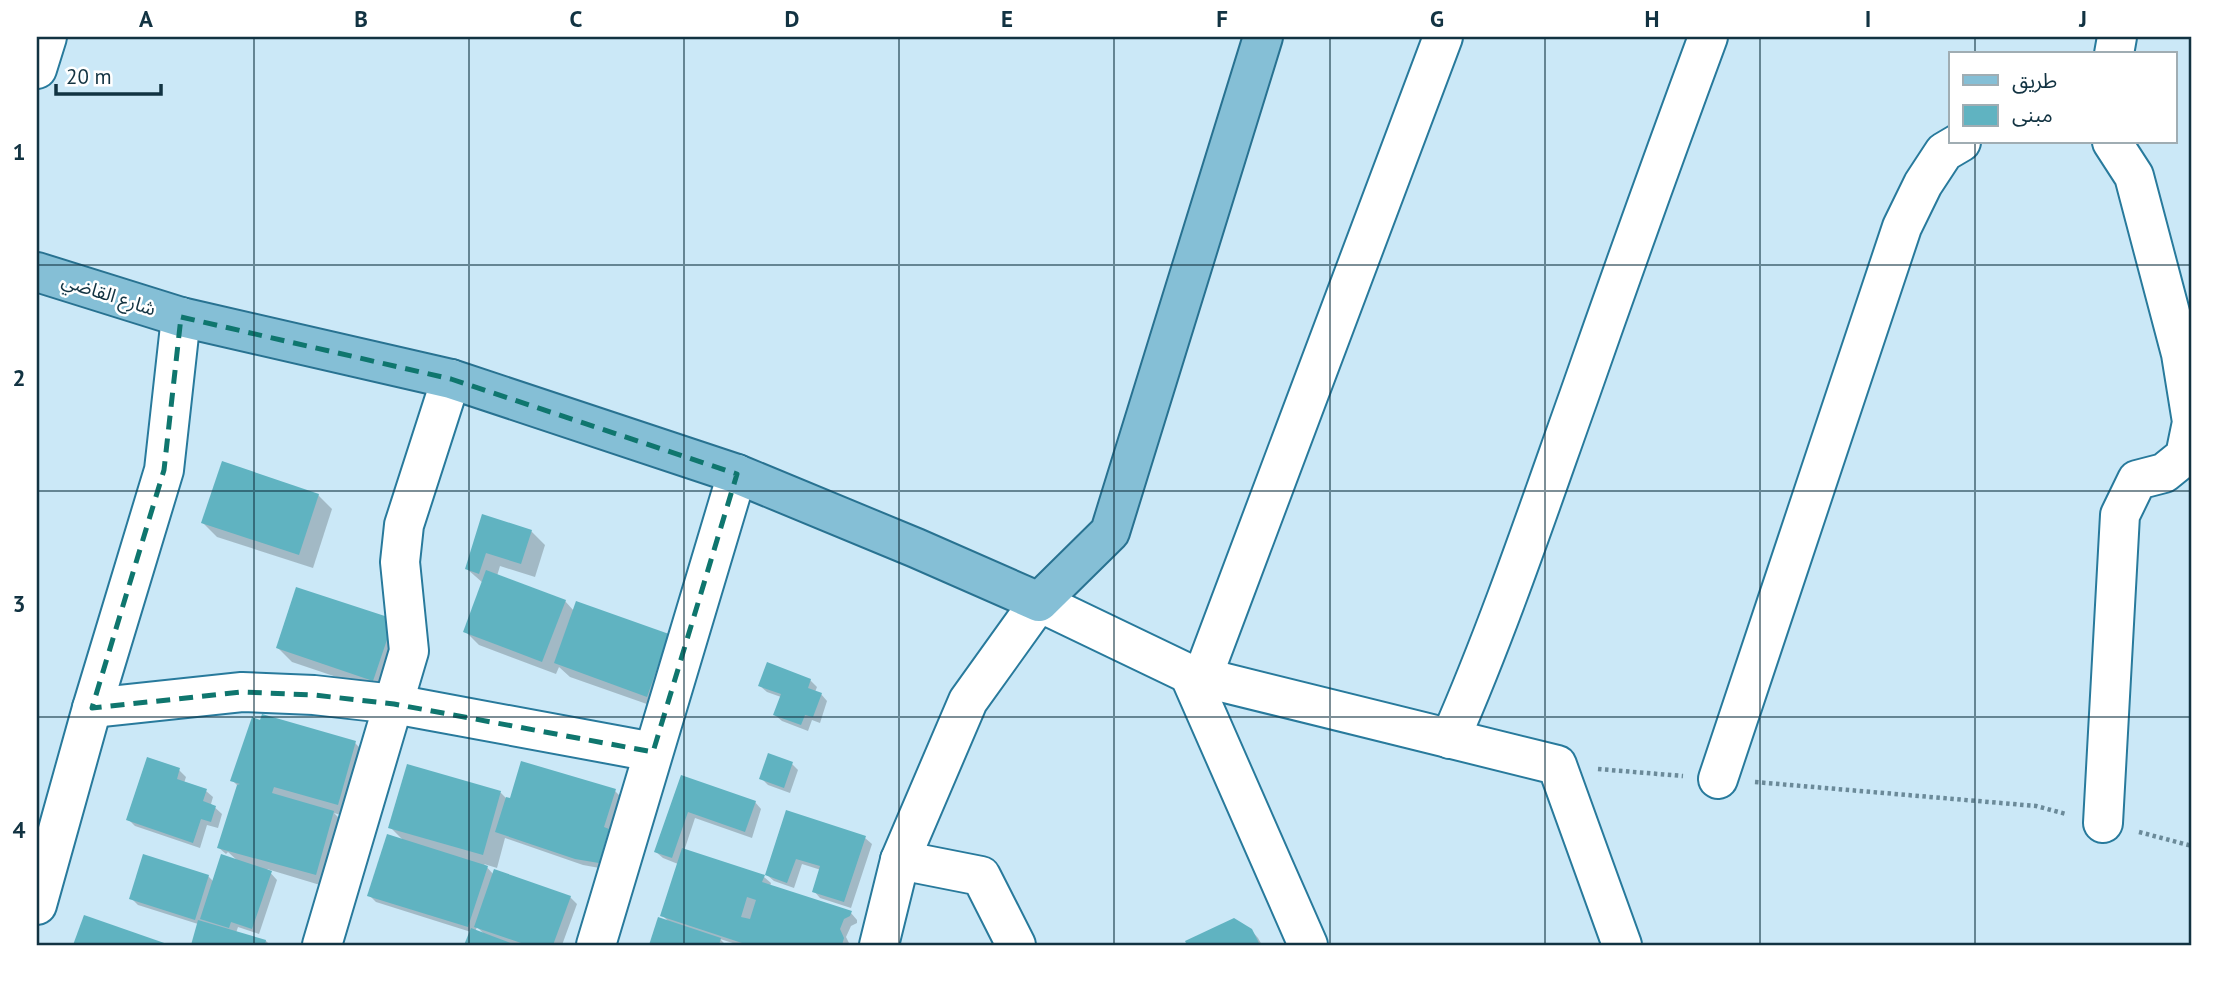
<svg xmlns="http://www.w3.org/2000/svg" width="2229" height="982" font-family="'PT Sans','Noto Sans Arabic',sans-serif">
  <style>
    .shadow { fill: #0003; fill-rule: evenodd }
    .building { fill: #60b3c1; fill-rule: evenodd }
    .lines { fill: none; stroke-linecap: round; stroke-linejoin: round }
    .minor-casing { stroke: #287a9c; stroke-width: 42 }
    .major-casing { stroke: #287291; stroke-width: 42 }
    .path { stroke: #6b8a99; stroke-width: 4.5; stroke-dasharray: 3.5 3.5; stroke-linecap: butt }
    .minor { stroke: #fff; stroke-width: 38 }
    .major { stroke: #85bfd6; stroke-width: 38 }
    .marked { fill: none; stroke: #0f766e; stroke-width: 5; stroke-dasharray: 14 9; stroke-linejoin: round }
    .grid { fill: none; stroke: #123342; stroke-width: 2; stroke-opacity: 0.55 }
    .labels { text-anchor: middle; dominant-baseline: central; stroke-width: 5; stroke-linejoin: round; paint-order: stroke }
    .street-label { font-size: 19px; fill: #123342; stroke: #fff }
    .neatline { fill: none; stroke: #123342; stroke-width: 2.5 }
    .grid-label { font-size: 23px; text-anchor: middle; font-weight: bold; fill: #123342 }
  </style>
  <rect width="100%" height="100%" fill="#cbe8f7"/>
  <g class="shadow">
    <polygon points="318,495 332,509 313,568 217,537 203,523"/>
    <polygon points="483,516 531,531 545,545 535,577 500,566 497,576 565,601 574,611 668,636 682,650 661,709 570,677 559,667 556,674 479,645 465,631 483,583 467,569"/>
    <polygon points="393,621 387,694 292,662 278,648"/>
    <polygon points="810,680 817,687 815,692 821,694 827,701 820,723 812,720 808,731 782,721 775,715 781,697 767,692 760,686"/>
    <polygon points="355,743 369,757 351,818 334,813 347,826 330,888 267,869 277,880 259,934 238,927 236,933 266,941 270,945 192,945 198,924 138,905 131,898 208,876 214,882 239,862 228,852 226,854 219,848 239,787 232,780"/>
    <polygon points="792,764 798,770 790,793 768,785 761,778"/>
    <path d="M408,766L501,793L507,799L615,791L629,805L605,869L583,865L505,838L497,868L484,864L494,875L570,897L577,904L562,945H466L471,932L376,902L369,895L405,842L390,827ZM477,927L485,935L475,932Z"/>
    <polygon points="179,770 186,777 184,783 206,791 213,797 211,804 222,814 218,828 207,825 200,848 135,826 128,819"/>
    <polygon points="682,777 755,802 761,809 752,838 695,818 684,851 764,877 771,883 770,886 851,913 857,920 857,923 851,926 846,937 850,945 739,945 720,939 726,945 650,945 659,920 670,923 662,915 678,864 663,858 656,852"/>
    <polygon points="787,812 865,838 872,844 851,908 820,898 814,891 821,870 802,864 794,888 774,881 767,875"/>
    <polygon points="1251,930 1258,938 1262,945 1189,945 1188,942"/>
  </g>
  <g class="building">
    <polygon points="222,461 319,494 299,555 201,523"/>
    <polygon points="482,514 532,530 521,564 486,553 479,574 465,569"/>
    <polygon points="486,570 566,600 542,662 463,632"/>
    <polygon points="296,587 394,619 373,681 276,648"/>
    <polygon points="576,601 669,634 647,697 554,663"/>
    <polygon points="767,662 811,679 808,688 822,693 813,717 805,715 801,725 773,715 781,694 758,686"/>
    <polygon points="262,714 356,741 338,805 274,787 272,793 334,811 316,875 217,848 237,785 240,784 230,781 252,717 260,720"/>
    <polygon points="768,753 793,762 784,788 759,779"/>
    <polygon points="147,757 180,768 177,779 207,789 203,801 216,806 211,822 201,819 193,843 126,820"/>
    <polygon points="521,761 616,789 604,827 609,829 599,863 575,859 495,832 506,797 510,798"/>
    <polygon points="407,764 501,791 483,855 388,828"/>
    <polygon points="681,775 756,801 745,832 688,812 672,858 654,852"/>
    <polygon points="786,810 866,836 844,902 812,892 820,866 796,859 787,883 765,875"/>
    <polygon points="387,834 488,866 468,927 367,896"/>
    <path d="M682,848L765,875L762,882L852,911L850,916L844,919L840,929L844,938L842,945H743L742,943L660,916ZM747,897L756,900L750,919L741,917Z"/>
    <polygon points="143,854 209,875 195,920 129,899"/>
    <polygon points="221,854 272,871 252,929 231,922 229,928 200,919"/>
    <polygon points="494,869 571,896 553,945 527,945 474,927"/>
    <polygon points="84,915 170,945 73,945"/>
    <polygon points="658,917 721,938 719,945 649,945"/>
    <polygon points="1234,918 1252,929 1260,945 1187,945 1185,941"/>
    <polygon points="198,920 266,940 265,945 191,945"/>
    <polygon points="471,928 516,945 464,945"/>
  </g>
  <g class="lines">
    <g class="minor-casing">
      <g id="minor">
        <polyline points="2114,54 2117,37"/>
        <polyline points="37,69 47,37"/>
        <polyline points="1189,674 1308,945"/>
        <polyline points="1202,678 1443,37"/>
        <polyline points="92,708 242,692 314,695 394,704 653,752"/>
        <path d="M1450,739C1499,627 1538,511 1579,396C1621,276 1664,156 1708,37"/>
        <polyline points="1718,779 1902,227 1923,184 1944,152 1961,142"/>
        <polyline points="2103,823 2120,515 2137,480 2164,473 2185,456 2192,422 2181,354 2134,176 2112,142"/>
        <polyline points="900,860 981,876 1016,945"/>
        <polyline points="37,905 92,708 164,470 181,317"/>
        <polyline points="322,945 409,651 400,562 404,525 451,379"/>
        <polyline points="596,945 737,474"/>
        <polyline points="879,945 900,860 968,701 1039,602 1189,674 1557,765 1622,945"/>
      </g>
    </g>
    <g class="major-casing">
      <polyline id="major" points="37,272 181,317 451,379 737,474 916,548 1039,602 1110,532 1263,37"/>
    </g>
    <g class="path">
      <polyline points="1598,769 1683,776"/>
      <polyline points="1755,782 2036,806 2066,814"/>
      <polyline points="2139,832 2192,846"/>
    </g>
    <use href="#minor" class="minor"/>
    <use href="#major" class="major"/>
  </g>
  <path class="marked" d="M181,317L451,379L737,474L653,752L394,704L314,695L242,692L92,708L164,470Z"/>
  <path class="grid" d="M254,37V945M469,37V945M684,37V945M899,37V945M1114,37V945M1330,37V945M1545,37V945M1760,37V945M1975,37V54M1975,142V945M37,265H2192M37,491H2192M37,717H2192"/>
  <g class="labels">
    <g class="street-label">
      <text transform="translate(109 294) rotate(18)">شارع القاضي</text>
    </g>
  </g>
  <rect width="2229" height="982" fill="none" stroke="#ffffff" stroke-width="77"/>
  <rect x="1949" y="52" width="228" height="91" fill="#ffffff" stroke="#a0adb3" stroke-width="2"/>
  <rect x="1963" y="75" width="35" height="10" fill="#85bfd6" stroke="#a0adb3" stroke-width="2"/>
  <text x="2012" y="88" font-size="21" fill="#123342">طريق</text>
  <rect x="1963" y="105" width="35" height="21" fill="#60b3c1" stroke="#a0adb3" stroke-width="2"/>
  <text x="2012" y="122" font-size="21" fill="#123342">مبنى</text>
  <path d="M56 84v10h105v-10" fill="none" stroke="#123342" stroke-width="3.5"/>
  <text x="66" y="84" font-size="21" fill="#123342" stroke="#ffffff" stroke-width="5" paint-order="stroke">20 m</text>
  <rect x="38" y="38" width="2152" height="906" class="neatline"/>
  <g class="grid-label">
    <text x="146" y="27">A</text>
    <text x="361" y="27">B</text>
    <text x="576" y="27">C</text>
    <text x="792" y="27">D</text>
    <text x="1007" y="27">E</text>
    <text x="1222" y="27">F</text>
    <text x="1437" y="27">G</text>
    <text x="1652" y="27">H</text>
    <text x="1868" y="27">I</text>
    <text x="2083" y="27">J</text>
    <text x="19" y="160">1</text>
    <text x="19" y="386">2</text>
    <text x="19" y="612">3</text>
    <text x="19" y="838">4</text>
  </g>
</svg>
